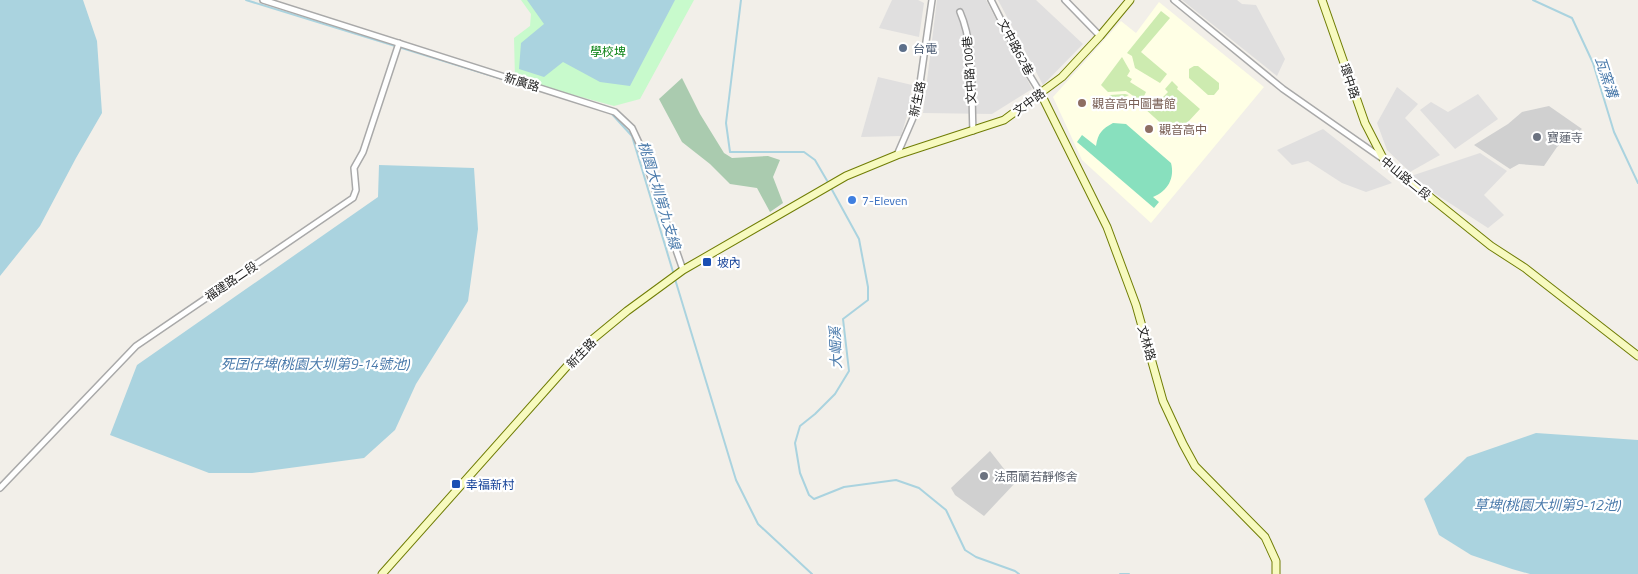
<svg xmlns="http://www.w3.org/2000/svg" width="1638" height="574" font-family="'Titillium Web','Noto Sans TC',sans-serif">
  <style>
    .residential { fill: #e0dfdf }
    .education { fill: #ffffe5 }
    .religious { fill: #d0d0d0 }
    .grass { fill: #cdebb0 }
    .cemetery { fill: #aacbaf }
    .park { fill: #c8facc }
    .pitch { fill: #88e0be }
    .water { fill: #aad3df }
    .lines { fill: none; stroke-linecap: round; stroke-linejoin: round }
    .stream { stroke: #aad3df; stroke-width: 2 }
    .street-casing { stroke: #a9a9a9; stroke-width: 8 }
    .secondary-casing { stroke: #707d05; stroke-width: 9 }
    .street { stroke: #fff; stroke-width: 5 }
    .secondary { stroke: #f7fabf; stroke-width: 7 }
    .service-dot { fill: #5c6f8a; stroke: #fff; stroke-width: 2 }
    .education-dot { fill: #8d6e63; stroke: #fff; stroke-width: 2 }
    .worship-dot { fill: #6b7280; stroke: #fff; stroke-width: 2 }
    .shop-dot { fill: #3f7fe0; stroke: #fff; stroke-width: 2 }
    .transit-dot { fill: #1a4fb4; stroke: #fff; stroke-width: 2 }
    .labels { text-anchor: middle; dominant-baseline: central; stroke-width: 4.5; stroke-linejoin: round; paint-order: stroke }
    .street-label { font-size: 12px; fill: #222; stroke: #fff }
    .service-label { font-size: 12px; fill: #4e5e75; stroke: #fff; text-anchor: start }
    .park-label { font-size: 12px; fill: #0c8416; stroke: #fff }
    .education-label { font-size: 12px; fill: #785e54; stroke: #fff; text-anchor: start }
    .worship-label { font-size: 12px; fill: #5b616d; stroke: #fff; text-anchor: start }
    .shop-label { font-size: 12px; fill: #366cbe; stroke: #fff; text-anchor: start }
    .transit-label { font-size: 12px; fill: #164399; stroke: #fff; text-anchor: start }
    .water-label { font-size: 14px; font-style: italic; fill: #4a7aab; stroke: #fff }
  </style>
  <rect width="100%" height="100%" fill="#f2efe9"/>
  <g class="residential">
    <polygon points="892,0 918,0 924,3 919,37 879,28"/>
    <polygon points="937,0 986,0 1032,89 992,114 923,113"/>
    <polygon points="998,0 1036,0 1083,44 1043,85"/>
    <polygon points="1182,0 1237,0 1242,4 1256,5 1285,59 1277,76"/>
    <polygon points="878,77 912,85 908,112 901,136 861,137"/>
    <polygon points="1397,87 1418,104 1405,118 1440,155 1410,172 1387,150 1377,123"/>
    <polygon points="1478,94 1498,119 1455,149 1420,110 1431,102 1448,112"/>
    <polygon points="1323,129 1392,183 1366,192 1342,183 1308,161 1292,165 1277,150"/>
    <polygon points="1480,153 1507,171 1484,195 1504,215 1488,228 1414,180 1411,176"/>
  </g>
  <polygon class="education" points="1159,2 1264,87 1151,223 1082,160 1053,97 1121,21 1136,33"/>
  <g class="religious">
    <polygon points="1549,106 1582,129 1557,147 1544,166 1519,164 1510,169 1474,145 1508,124 1522,112"/>
    <polygon points="990,451 1015,483 984,516 955,495 951,488"/>
  </g>
  <g class="grass">
    <polygon points="1161,11 1170,18 1141,52 1167,74 1160,83 1135,68 1132,56 1127,53"/>
    <polygon points="1122,57 1130,71 1127,76 1132,79 1130,82 1146,92 1143,98 1137,101 1135,97 1126,91 1108,92 1101,85"/>
    <polygon points="1194,66 1198,66 1219,83 1219,89 1214,95 1208,95 1189,78 1189,69"/>
    <polygon points="1172,81 1178,87 1177,89 1200,109 1175,136 1144,108 1154,103 1156,104 1168,92 1165,89"/>
    <path d="M1125,94L1129,95C1119,99 1124,104 1109,103L1104,108L1102,106L1110,95Z"/>
  </g>
  <polygon class="cemetery" points="682,78 700,114 724,153 732,158 768,156 780,160 773,177 783,203 770,212 757,188 730,184 710,164 682,142 659,99"/>
  <polygon class="park" points="521,0 694,0 640,99 614,106 515,79 514,38 530,26 531,14"/>
  <path class="pitch" d="M1113,123L1126,124L1171,163C1175,178 1168,191 1153,197L1159,202L1154,208L1077,142L1082,135L1096,146C1098,133 1102,129 1113,123Z"/>
  <g class="water">
    <polygon points="0,0 83,0 97,41 102,113 76,158 40,226 0,276"/>
    <polygon points="527,0 675,0 630,86 600,82 563,62 544,77 519,69 521,43 544,24"/>
    <polygon points="379,165 474,168 478,229 468,301 416,384 395,430 364,458 252,473 209,473 110,435 137,365 378,197"/>
    <polygon points="1536,433 1638,440 1638,574 1530,574 1512,569 1471,555 1439,535 1424,499 1467,457"/>
  </g>
  <g class="lines">
    <g class="stream">
      <polyline points="246,0 528,87"/>
      <polyline points="741,0 726,123 730,152 804,152 815,160 829,184"/>
      <polyline points="1533,0 1572,18 1593,63 1614,132 1638,183"/>
      <polyline points="611,113 632,136 674,275"/>
      <polyline points="831,188 859,239 868,287 868,300 843,319 849,371 835,394 815,414 800,426 795,443 800,473 809,495 814,499 844,487 896,480 919,488 946,510 965,550 976,557 1015,571 1019,574"/>
      <polyline points="675,279 736,480 758,524 812,574"/>
      <polyline points="1120,574 1129,574"/>
    </g>
    <g class="street-casing">
      <g id="street">
        <polyline points="263,0 615,112 632,128 639,143 683,270"/>
        <polyline points="991,0 1024,66 1041,94"/>
        <polyline points="1065,0 1100,36"/>
        <polyline points="1174,0 1283,89 1383,159"/>
        <path d="M960,12C975,46 971,93 973,131"/>
        <polyline points="897,155 916,111 932,0"/>
        <polyline points="0,488 136,346 353,198 356,190 354,168 363,152 399,43"/>
      </g>
    </g>
    <g class="secondary-casing">
      <g id="secondary">
        <polyline points="1322,0 1365,123 1384,160 1491,246 1525,268 1638,356"/>
        <polyline points="1041,94 1107,227 1136,305 1163,401 1183,444 1195,466 1265,537 1276,561 1276,574"/>
        <polyline points="382,574 569,364 593,339 627,311 683,270 846,176 897,155 1004,120 1062,77 1100,36 1130,0"/>
      </g>
    </g>
    <use href="#street" class="street"/>
    <use href="#secondary" class="secondary"/>
  </g>
  <circle class="service-dot" cx="903" cy="48" r="5"/>
  <g class="education-dot">
    <circle cx="1082" cy="103" r="5"/>
    <circle cx="1149" cy="129" r="5"/>
  </g>
  <g class="worship-dot">
    <circle cx="1537" cy="137" r="5"/>
    <circle cx="984" cy="476" r="5"/>
  </g>
  <circle class="shop-dot" cx="852" cy="200" r="5"/>
  <g class="transit-dot">
    <rect x="702" y="257" width="10" height="10" rx="2.5"/>
    <rect x="451" y="479" width="10" height="10" rx="2.5"/>
  </g>
  <g class="labels">
    <g class="street-label">
      <text transform="translate(1016 47) rotate(62)">文中路62巷</text>
      <text transform="translate(969 70) rotate(-94)">文中路100巷</text>
      <text transform="translate(1350 81) rotate(71)">環中路</text>
      <text transform="translate(522 82) rotate(17)">新廣路</text>
      <text transform="translate(917 99) rotate(-78)">新生路</text>
      <text transform="translate(1029 102) rotate(-36)">文中路</text>
      <text transform="translate(1406 178) rotate(39)">中山路二段</text>
      <text transform="translate(231 281) rotate(-34)">福建路二段</text>
      <text transform="translate(1147 343) rotate(74)">文林路</text>
      <text transform="translate(581 353) rotate(-46)">新生路</text>
    </g>
    <g class="service-label">
      <text x="913" y="48">台電</text>
    </g>
    <g class="park-label">
      <text x="608" y="51">學校埤</text>
    </g>
    <g class="education-label">
      <text x="1092" y="103">觀音高中圖書館</text>
      <text x="1159" y="129">觀音高中</text>
    </g>
    <g class="worship-label">
      <text x="1547" y="137">寶蓮寺</text>
      <text x="994" y="476">法雨蘭若靜修舍</text>
    </g>
    <g class="shop-label">
      <text x="862" y="200">7-Eleven</text>
    </g>
    <g class="transit-label">
      <text x="717" y="262">坡內</text>
      <text x="466" y="484">幸福新村</text>
    </g>
    <g class="water-label">
      <text transform="translate(1607 77) rotate(72)">瓦窯溝</text>
      <text transform="translate(660 195) rotate(73)">桃園大圳第九支線</text>
      <text transform="translate(835 348) rotate(-92)">大崛溪</text>
      <text x="315" y="363">死囝仔埤(桃園大圳第9-14號池)</text>
      <text x="1547" y="504">草埤(桃園大圳第9-12池)</text>
    </g>
  </g>
</svg>
